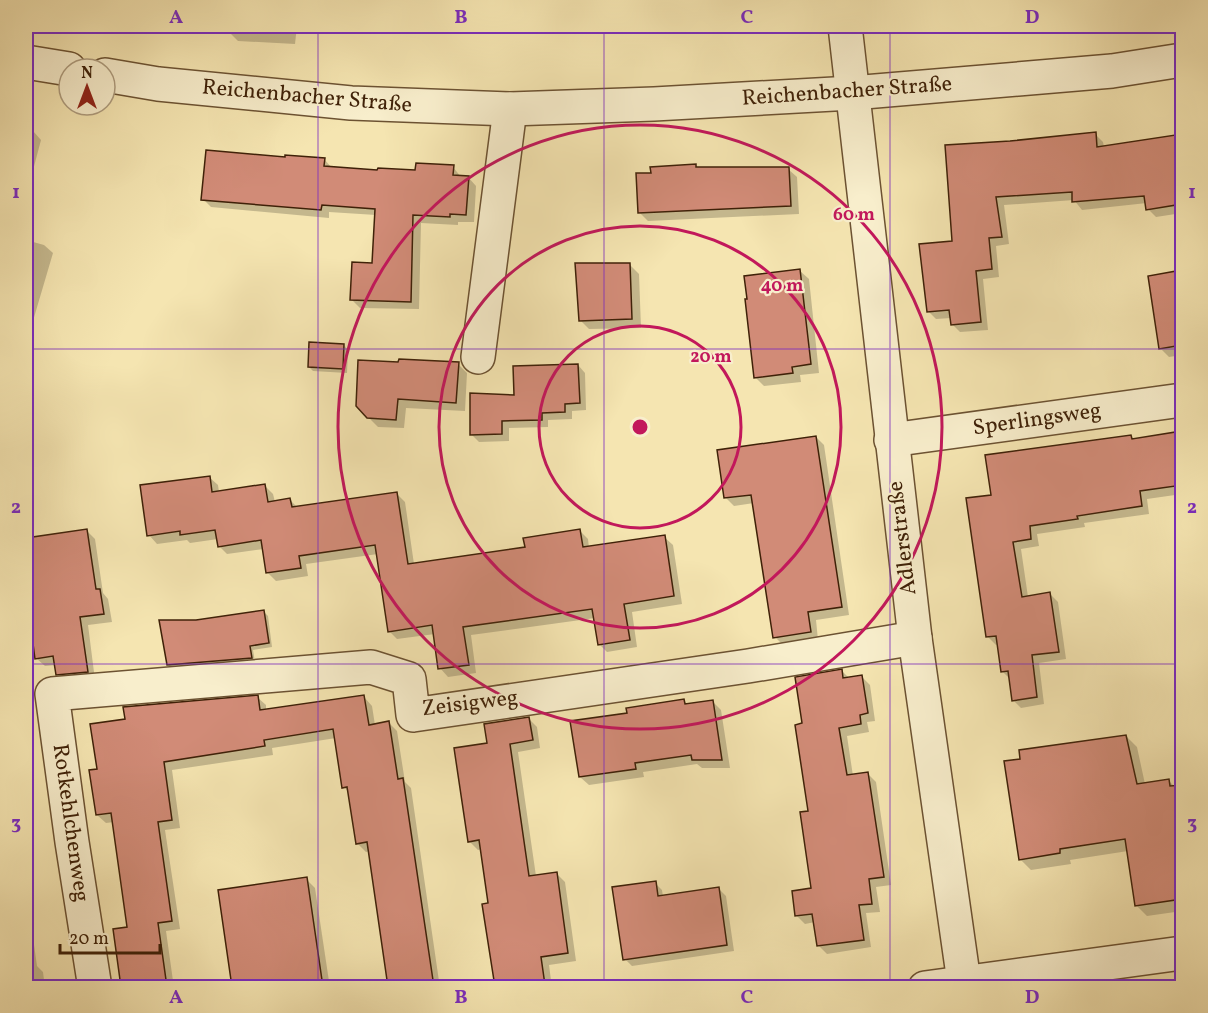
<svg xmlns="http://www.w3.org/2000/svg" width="1208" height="1013" font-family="Vollkorn,serif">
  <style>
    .shadow { fill: #0003 }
    .building { fill: #d18b77; stroke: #3f2108; stroke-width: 1.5 }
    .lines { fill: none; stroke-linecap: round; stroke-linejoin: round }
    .minor-casing { stroke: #6c5232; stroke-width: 36 }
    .minor { stroke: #f8eecc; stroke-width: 33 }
    .grid { fill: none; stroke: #7b2cbf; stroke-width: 1.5; stroke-opacity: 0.55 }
    .ring { fill: none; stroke: #c2185b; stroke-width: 3 }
    .labels { text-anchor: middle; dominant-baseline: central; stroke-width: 4.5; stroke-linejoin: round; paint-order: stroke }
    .street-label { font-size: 22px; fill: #3f2108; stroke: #f8eecc }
    .centre { fill: #c2185b; stroke: #f8eecc; stroke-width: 3 }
    .ring-label { font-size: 18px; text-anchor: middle; font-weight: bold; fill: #c2185b; stroke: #f8eecc; stroke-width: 4.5; stroke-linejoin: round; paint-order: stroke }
    .neatline { fill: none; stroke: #7b2cbf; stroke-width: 2 }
    .grid-label { font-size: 20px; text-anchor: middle; font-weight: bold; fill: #7b2cbf }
  </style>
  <rect width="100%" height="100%" fill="#f5e5b1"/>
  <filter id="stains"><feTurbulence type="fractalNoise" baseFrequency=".00333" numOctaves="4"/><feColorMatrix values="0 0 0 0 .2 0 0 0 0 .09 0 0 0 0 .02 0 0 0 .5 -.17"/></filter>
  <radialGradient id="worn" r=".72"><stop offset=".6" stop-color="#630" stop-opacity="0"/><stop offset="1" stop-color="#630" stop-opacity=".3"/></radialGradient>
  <g class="shadow">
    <polygon points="229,26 297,26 295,44 238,41 229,32"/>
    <polygon points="26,129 33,131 41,140 28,189 26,188"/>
    <polygon points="1180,130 1182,130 1182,213 1156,217 1148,209 1147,203 1082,210 1074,200 1004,205 1009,244 996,246 999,277 983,279 988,330 960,332 952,324 951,318 936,319 928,311 954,242 1010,142 1095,134 1103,142 1104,147 1180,136"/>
    <polygon points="286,159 324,159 332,168 417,172 453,167 461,177 468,177 476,186 474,222 458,222 458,225 421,223 419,309 360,308 352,300 373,265 376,215 329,212 329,218 211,207 203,199"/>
    <polygon points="696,165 699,169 788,169 797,177 799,214 648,221 639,212 652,174"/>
    <polygon points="26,240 44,245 53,253 30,331 26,362"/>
    <polygon points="576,265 630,265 639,274 641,328 589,329 580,320"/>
    <polygon points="800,271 809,279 819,373 800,375 801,382 764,386 755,377"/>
    <polygon points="1182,272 1182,355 1169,357 1160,348 1149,277"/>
    <polygon points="344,345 348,350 347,373 313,371 309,367"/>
    <polygon points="458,364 467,373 465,411 406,408 404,428 378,427 357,406"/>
    <polygon points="578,365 585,373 586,410 572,411 572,419 548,420 548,427 509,428 509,441 479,442 471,434 516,396"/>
    <polygon points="1182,433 1182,494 1147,499 1149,514 1084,523 1085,527 1037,534 1039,546 1021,549 1028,597 1050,594 1058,602 1066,659 1039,663 1044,704 1021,708 1013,700 1011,680 1002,671 998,644 996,645 988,637 992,496 1130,437 1134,440"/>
    <polygon points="816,437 824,445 849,615 816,620 818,640 783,645 775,637 754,503 734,506 726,498"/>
    <polygon points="209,477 218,485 219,492 265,486 273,494 275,502 290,500 298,508 396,493 405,502 414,564 526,548 580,531 588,539 589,548 664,537 673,545 682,604 632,612 637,647 607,652 599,644 595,618 471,635 476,673 448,677 440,668 435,634 397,639 389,631 378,554 306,564 308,576 276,581 267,572 264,549 227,554 219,546 218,539 190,543 187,540 157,544 149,535"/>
    <polygon points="86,530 95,539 103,593 108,599 112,622 88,625 95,680 67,683 58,674 56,665 45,666 36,658 26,573 26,539"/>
    <polygon points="264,612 268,616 272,647 253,650 255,662 172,669 168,665 196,622"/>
    <polygon points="842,671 849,678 861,676 870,685 875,721 867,722 869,732 847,736 853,776 868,774 876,782 891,885 876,887 880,912 866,913 871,947 827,954 819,946 815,922 805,924 796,915 813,889 803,725"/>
    <polygon points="257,697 266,705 266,711 364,697 372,706 375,725 389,723 397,731 405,782 411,788 440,988 389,988 370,851 366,852 357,843 349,792 344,787 336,738 272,748 273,755 172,770 180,828 165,830 180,929 166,931 174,988 123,988 114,931 129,929 114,822 106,823 97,815 98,770"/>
    <polygon points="683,700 688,705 713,702 721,710 730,768 702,768 697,764 643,772 644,777 589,785 580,777 629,714"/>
    <polygon points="529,719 537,727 540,748 518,752 536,876 556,873 565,882 576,961 549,965 552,988 496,988 484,905 489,904 482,849 478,850 469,841 489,744"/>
    <polygon points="1126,736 1137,747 1145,784 1169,781 1175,787 1182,786 1182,911 1147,916 1136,905 1128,851 1070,860 1071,864 1031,870 1020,859"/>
    <polygon points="306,879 315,888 330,988 234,988 220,892"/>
    <polygon points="655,883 662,890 663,897 719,889 726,896 734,951 632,966 625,959"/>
    <polygon points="26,888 37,966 43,972 45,988 26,988"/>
  </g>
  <g class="building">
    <polygon points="1096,132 1097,147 1182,134 1182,204 1146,210 1144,196 1072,202 1072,192 996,197 1002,237 989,238 992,269 976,271 981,322 951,325 949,310 927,312 919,244 952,241 945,145 1010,141"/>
    <polygon points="206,150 285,157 285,155 325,158 324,166 377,170 378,168 415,170 416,163 454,165 453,175 469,176 466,215 450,214 450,217 413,215 411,302 350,300 352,262 372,263 375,209 322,205 321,210 201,200"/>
    <polygon points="696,164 696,167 789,167 791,206 638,213 636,173 651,173 650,167"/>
    <polygon points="575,263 630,263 632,319 579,321"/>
    <polygon points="800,269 811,364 792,367 793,373 754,378 745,299 747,299 744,276"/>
    <polygon points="1182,270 1182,345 1159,349 1148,276"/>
    <polygon points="309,342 344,344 343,369 308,367"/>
    <polygon points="399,359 459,362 456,403 398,399 396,420 367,418 356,406 358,360 398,362"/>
    <polygon points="578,364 580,403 565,404 565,412 542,413 542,420 502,421 502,434 470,435 470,393 514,395 513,366"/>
    <polygon points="1182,431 1182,482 1175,483 1176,486 1140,491 1142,506 1077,516 1078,519 1030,526 1031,539 1013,542 1022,597 1050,592 1059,652 1032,655 1037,697 1012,701 1008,671 1001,672 996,636 986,637 966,498 991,495 985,455 1131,435 1132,439"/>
    <polygon points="816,436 842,607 808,612 811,632 773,638 751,495 724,498 717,450"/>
    <polygon points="210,476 212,492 265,484 268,502 290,498 292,507 397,492 408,564 525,547 523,538 580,529 583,547 665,535 674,596 624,604 630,640 598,645 592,609 463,627 469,665 438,669 432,625 388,632 375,545 299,556 301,568 266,573 261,540 218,547 215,530 180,535 180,531 147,536 140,485"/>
    <polygon points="87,529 96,589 100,589 104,614 80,617 88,672 56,675 53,656 35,659 26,590 26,538"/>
    <polygon points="264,610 269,643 250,646 252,658 167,665 159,620 196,620"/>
    <polygon points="842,669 843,678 862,675 868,713 860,715 861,724 839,728 847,775 868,772 884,877 869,879 872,904 859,905 864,940 817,946 812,914 795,916 792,891 811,888 800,812 808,811 795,725 802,723 795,677"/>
    <polygon points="258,695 260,710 364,695 369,725 389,721 398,779 403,778 434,987 388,987 367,842 356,844 347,787 342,788 333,729 264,740 265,746 164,762 172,820 158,822 172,921 158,923 167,987 121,987 113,929 127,927 111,813 96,815 89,770 97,769 90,724 125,719 123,707"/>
    <polygon points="684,699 685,704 713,700 722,760 692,760 691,755 635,763 636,769 579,777 570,721 627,713 626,708"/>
    <polygon points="529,717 533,740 510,744 529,876 557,872 568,953 541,957 545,985 495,987 482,904 488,903 479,840 468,842 454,748 487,743 484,724"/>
    <polygon points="1126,735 1137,784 1169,779 1170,786 1182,785 1182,899 1135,906 1125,839 1060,849 1060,853 1019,860 1004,761 1020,759 1019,750"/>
    <polygon points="307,877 323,987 232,987 218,890"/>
    <polygon points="656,881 658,896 719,887 727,945 623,960 612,887"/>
  </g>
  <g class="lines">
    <g class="minor-casing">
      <g id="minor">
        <polyline points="845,26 915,638 964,982"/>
        <polyline points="26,62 69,69"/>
        <polyline points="105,75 158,84 351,103 510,109 654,104 852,93 1112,71 1182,60"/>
        <polyline points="478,357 510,109"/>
        <polyline points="891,440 1182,400"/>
        <polyline points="95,988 72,842 52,694 371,667 409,679 413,715 748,666 915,638"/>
        <polyline points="925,988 1182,953"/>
      </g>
    </g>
    <use href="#minor" class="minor"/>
  </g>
  <path class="grid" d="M318,26V988M604,26V988M890,26V988M26,349H1182M26,664H1182"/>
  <g class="ring">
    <circle cx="640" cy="427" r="101"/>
    <circle cx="640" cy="427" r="201"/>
    <circle cx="640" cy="427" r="302"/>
  </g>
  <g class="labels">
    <g class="street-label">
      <text transform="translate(847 92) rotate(-4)">Reichenbacher Straße</text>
      <text transform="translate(307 97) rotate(5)">Reichenbacher Straße</text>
      <text transform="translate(1037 420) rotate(-8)">Sperlingsweg</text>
      <text transform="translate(903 538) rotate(-97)">Adlerstraße</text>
      <text transform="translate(470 704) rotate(-7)">Zeisigweg</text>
      <text transform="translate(70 823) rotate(82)">Rotkehlchenweg</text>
    </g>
  </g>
  <circle cx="640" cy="427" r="9" class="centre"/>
  <g class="ring-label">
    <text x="854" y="220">60 m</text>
    <text x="782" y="291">40 m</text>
    <text x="711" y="362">20 m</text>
  </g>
  <rect width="1208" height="1013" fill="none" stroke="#f5e5b1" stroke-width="66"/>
  <g transform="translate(87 87)"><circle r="28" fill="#f8eecc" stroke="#ae9c7e" stroke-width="1.5"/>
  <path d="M0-4.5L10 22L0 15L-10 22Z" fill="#8f2418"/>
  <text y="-9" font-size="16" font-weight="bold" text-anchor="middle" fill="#3f2108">N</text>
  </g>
  <path d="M60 944v9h100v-9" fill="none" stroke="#3f2108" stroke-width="3"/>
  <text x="69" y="944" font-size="18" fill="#3f2108" stroke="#f8eecc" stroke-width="4.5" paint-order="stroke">20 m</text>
  <rect x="33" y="33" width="1142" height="947" class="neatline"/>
  <g class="grid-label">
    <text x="176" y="23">A</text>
    <text x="461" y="23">B</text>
    <text x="747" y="23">C</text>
    <text x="1032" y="23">D</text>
    <text x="16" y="198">1</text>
    <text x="1192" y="198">1</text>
    <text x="16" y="513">2</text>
    <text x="1192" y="513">2</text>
    <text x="16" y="829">3</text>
    <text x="1192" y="829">3</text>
    <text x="176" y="1003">A</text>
    <text x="461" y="1003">B</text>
    <text x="747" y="1003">C</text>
    <text x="1032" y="1003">D</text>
  </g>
  <rect width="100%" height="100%" filter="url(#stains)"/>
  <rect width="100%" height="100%" fill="url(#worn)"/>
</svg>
